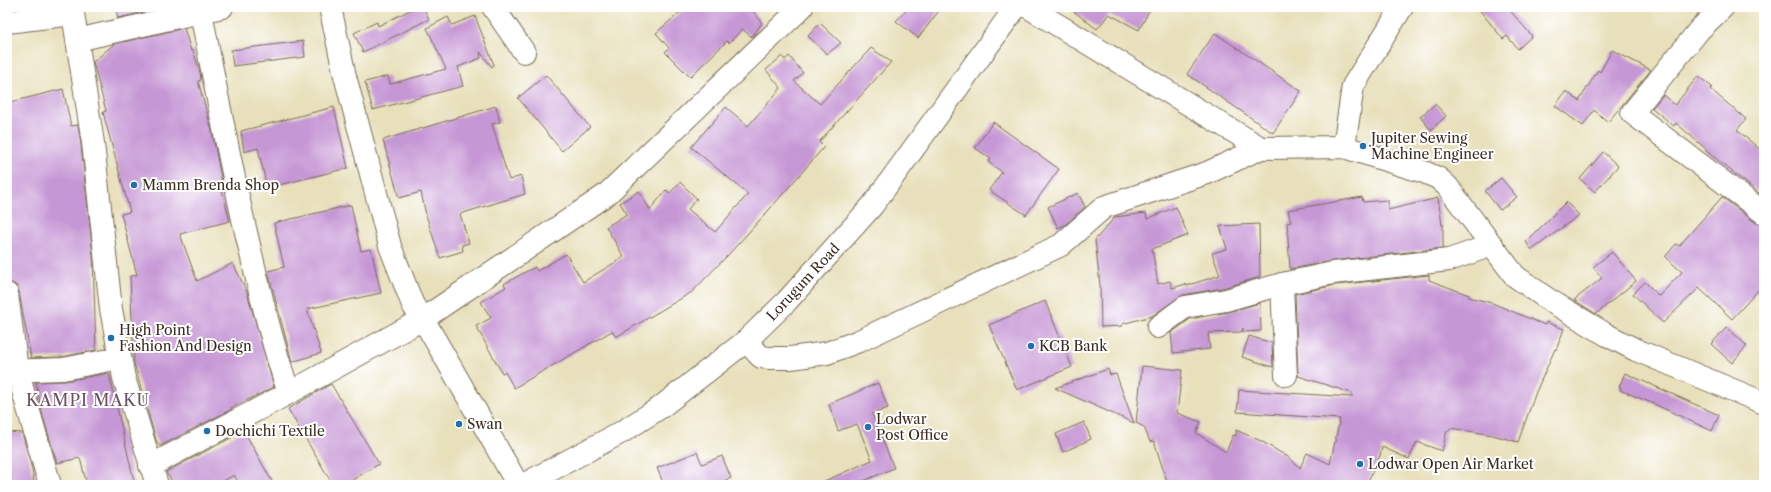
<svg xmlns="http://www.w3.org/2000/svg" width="1771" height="492" font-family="'Libre Caslon Text',serif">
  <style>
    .building { fill: #c697d5 }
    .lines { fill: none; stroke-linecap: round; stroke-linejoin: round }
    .minor-casing { stroke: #786a55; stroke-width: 24 }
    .major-casing { stroke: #786a55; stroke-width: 24 }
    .minor { stroke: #fff; stroke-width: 22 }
    .major { stroke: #fff; stroke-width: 22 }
    .poi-dot { fill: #1f6fb2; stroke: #fff; stroke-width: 1.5 }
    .labels { text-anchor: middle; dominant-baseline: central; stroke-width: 4; stroke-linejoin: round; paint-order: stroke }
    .poi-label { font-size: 14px; fill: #3b2a1e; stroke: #fff; text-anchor: start }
    .street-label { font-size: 14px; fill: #3b2a1e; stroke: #fff }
    .quarter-label { font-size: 16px; letter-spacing: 1px; fill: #6c505e; stroke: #fff }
  </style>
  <rect width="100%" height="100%" fill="#fff"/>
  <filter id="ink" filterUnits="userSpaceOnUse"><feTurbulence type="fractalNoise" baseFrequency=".025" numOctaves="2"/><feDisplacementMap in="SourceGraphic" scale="8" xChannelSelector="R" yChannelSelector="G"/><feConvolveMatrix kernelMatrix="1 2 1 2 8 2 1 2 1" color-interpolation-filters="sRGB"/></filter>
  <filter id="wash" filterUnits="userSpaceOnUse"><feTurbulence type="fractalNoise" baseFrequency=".012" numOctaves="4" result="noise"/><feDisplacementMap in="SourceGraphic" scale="16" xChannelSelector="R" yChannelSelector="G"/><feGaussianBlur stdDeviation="0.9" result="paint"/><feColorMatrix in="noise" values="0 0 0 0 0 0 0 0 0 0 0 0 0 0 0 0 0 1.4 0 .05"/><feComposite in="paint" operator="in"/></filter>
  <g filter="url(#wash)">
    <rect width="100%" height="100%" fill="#e8e0bb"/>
    <g id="blocks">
      <g class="building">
        <polygon points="115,7 166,7 118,18"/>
        <polygon points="416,7 423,7 429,19 363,52 354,33 377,22 378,26"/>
        <polygon points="686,7 750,7 762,23 752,37 742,29 729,43 727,41 690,77 665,52 669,48 656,33"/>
        <polygon points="909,7 942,7 918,38 896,21"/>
        <polygon points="1068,7 1151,7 1139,30 1109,14 1097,29"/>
        <polygon points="1477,7 1507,7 1532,36 1518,49 1507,36 1503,39"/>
        <polygon points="475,16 494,65 492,67 480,52 481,58 458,67 463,86 373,110 365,82 388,76 390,84 446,69 427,28 448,17 452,25"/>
        <polygon points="820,23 841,43 827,54 808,36"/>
        <polygon points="184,28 191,51 193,50 200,72 201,80 198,81 212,131 222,183 220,183 230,221 180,234 197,281 233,263 247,292 274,387 231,408 232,409 160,446 156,440 134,363 130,276 137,275 121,214 130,212 105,120 103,112 106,111 93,62 114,44"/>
        <polygon points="1215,33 1301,91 1273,133 1187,74"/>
        <polygon points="303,41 305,57 233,66 231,50"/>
        <polygon points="871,48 891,62 819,142 824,147 768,211 729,254 692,292 616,337 612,331 514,388 505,372 502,373 476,326 491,318 481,302 506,287 504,284 527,271 535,267 537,271 566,254 583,282 624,257 606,227 627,214 620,203 639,191 650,210 666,190 670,193 680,182 697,199 688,209 715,232 748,194 691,147 726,107 748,126 781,88 766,70 782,56 785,60 789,56 803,73 794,81 820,104"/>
        <polygon points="1612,50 1651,70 1608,122 1594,110 1583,126 1555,106 1566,91 1579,101 1598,70 1600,72"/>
        <polygon points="546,75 590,127 562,151 518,98"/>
        <polygon points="1698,76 1712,87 1710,89 1746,119 1737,130 1764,153 1764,197 1705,150 1706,149 1676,123 1674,126 1652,108 1663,95 1675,105"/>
        <polygon points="63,89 71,126 78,125 81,145 93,255 96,350 62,357 31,358 19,292 17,286 12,283 7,282 7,103"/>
        <polygon points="1435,104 1446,116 1431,130 1420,117"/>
        <polygon points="496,106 500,122 492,124 509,180 521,176 525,194 460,214 469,243 462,245 463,251 440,258 426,215 421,192 399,198 383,140"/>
        <polygon points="334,107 348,168 267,188 258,148 244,152 241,131"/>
        <polygon points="993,122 1059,169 1026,215 989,190 1002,172 988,162 991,159 975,148"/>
        <polygon points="1603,152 1618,166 1595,192 1580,179"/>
        <polygon points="1501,178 1517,197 1500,210 1485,191"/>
        <polygon points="1078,193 1085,207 1066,224 1058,228 1048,207"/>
        <polygon points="1362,197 1363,202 1388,200 1388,210 1438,198 1442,225 1443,224 1443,248 1332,261 1290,269 1287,223 1291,222 1288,210"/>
        <polygon points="1722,197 1756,223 1764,225 1764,284 1732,319 1699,288 1663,323 1633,294 1645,282 1659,296 1682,272 1665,257 1676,244 1679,246"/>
        <polygon points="1566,202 1579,215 1532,250 1526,242"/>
        <polygon points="351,205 361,251 371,249 381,293 307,309 321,353 292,362 268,271 284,267 274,223"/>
        <polygon points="1176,207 1188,235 1152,249 1158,284 1170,281 1172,288 1186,284 1186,286 1220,275 1212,253 1227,249 1220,226 1259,224 1260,277 1223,288 1183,295 1152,316 1122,324 1122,326 1101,327 1100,285 1095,240 1115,217 1146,213 1147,219"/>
        <polygon points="1612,252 1636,281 1596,314 1574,300 1602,278 1593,267"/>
        <polygon points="1429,275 1429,280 1469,295 1469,297 1492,303 1545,325 1546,322 1564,329 1556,350 1555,349 1536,392 1518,442 1493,435 1450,428 1449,431 1447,430 1442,451 1417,442 1409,459 1382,447 1380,456 1366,485 1168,485 1154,441 1150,442 1144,427 1136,423 1142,366 1182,370 1177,413 1201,422 1196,433 1226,452 1233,435 1236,436 1236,430 1261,441 1288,457 1300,468 1307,453 1330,464 1340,419 1237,412 1239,390 1352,397 1352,393 1298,376 1295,294 1335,285"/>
        <polygon points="1045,301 1072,367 1017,390 989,325"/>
        <polygon points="1260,303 1261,331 1243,332 1243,328 1241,332 1208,333 1210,349 1173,353 1171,333 1190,319 1228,312"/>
        <polygon points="1727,327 1747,346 1732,363 1711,344"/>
        <polygon points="1249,336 1272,343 1273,367 1242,357"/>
        <polygon points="1108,369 1110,375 1116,374 1134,423 1055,388"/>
        <polygon points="109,373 131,468 135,485 87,485 80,458 57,463 42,413 36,382 65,381"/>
        <polygon points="1625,373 1719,415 1712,431 1652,403 1620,390 1621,388 1619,387"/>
        <polygon points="878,383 888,408 872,414 894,468 854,485 820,485 820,483 872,460 857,424 838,431 829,404"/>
        <polygon points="331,384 379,464 344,485 333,485 288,409"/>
        <polygon points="1084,422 1091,439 1063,452 1056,434"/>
        <polygon points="244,431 274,485 240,485 234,475 216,485 174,485 166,472"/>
        <polygon points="7,432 22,433 32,469 34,483 7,485"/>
        <polygon points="697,452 702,464 722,456 731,478 713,485 664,485 657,468"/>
      </g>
    </g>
  </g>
  <g filter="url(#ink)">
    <use href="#blocks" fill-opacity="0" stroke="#786a55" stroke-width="1"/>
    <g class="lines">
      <g class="minor-casing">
        <g id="minor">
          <polyline points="72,7 93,143 111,309 124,378 157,485"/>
          <path d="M200,7C213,76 227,146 242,215C256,275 269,335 289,393"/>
          <polyline points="330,7 345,76 390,246 413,305 423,319 453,371 518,485"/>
          <polyline points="493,7 524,52"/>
          <polyline points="1028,7 1261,148"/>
          <polyline points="1723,7 1700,29 1632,113 1764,213"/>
          <polyline points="7,22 73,14"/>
          <polyline points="77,40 222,7"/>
          <polyline points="1344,147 1353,86 1402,7"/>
          <polyline points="1282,284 1286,375"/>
          <polyline points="7,294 17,370 50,485"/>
          <polyline points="1158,327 1185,307 1226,300 1282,284 1333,273 1449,260 1492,245"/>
          <polyline points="746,341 761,357 770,358 791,358 827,353 859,341 1061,245 1104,207 1207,173 1261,148 1344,147 1424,172 1438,178 1447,186 1515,276 1549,300 1607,335 1636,350 1764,403"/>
          <polyline points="7,371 63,369 120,358"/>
          <polyline points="150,466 289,393 423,319 607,194 802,7"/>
        </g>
      </g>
      <g class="major-casing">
        <polyline id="major" points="523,485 622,432 661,407 746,341 786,302 872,206 1016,7"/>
      </g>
      <use href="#minor" class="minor"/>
      <use href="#major" class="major"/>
    </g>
  </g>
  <g class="poi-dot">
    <circle cx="1363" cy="146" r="4"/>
    <circle cx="134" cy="185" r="4"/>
    <circle cx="111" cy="338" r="4"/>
    <circle cx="1031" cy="346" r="4"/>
    <circle cx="459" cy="424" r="4"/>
    <circle cx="868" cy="427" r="4"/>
    <circle cx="207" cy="431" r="4"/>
    <circle cx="1360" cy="464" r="4"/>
  </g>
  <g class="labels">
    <g class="poi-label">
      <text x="1371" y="138">Jupiter Sewing<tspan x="1371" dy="16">Machine Engineer</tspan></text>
      <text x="142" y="185">Mamm Brenda Shop</text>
      <text x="119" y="330">High Point<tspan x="119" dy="16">Fashion And Design</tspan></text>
      <text x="1039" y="346">KCB Bank</text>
      <text x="876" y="419">Lodwar<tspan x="876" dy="16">Post Office</tspan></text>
      <text x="467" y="424">Swan</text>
      <text x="215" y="431">Dochichi Textile</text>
      <text x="1368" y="464">Lodwar Open Air Market</text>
    </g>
    <g class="street-label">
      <text transform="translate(803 282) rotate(-47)">Lorugum Road</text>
    </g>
    <g class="quarter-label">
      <text x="88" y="400">KAMPI MAKU</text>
    </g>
  </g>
  <rect width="1771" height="492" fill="none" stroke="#fff" stroke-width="24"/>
</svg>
